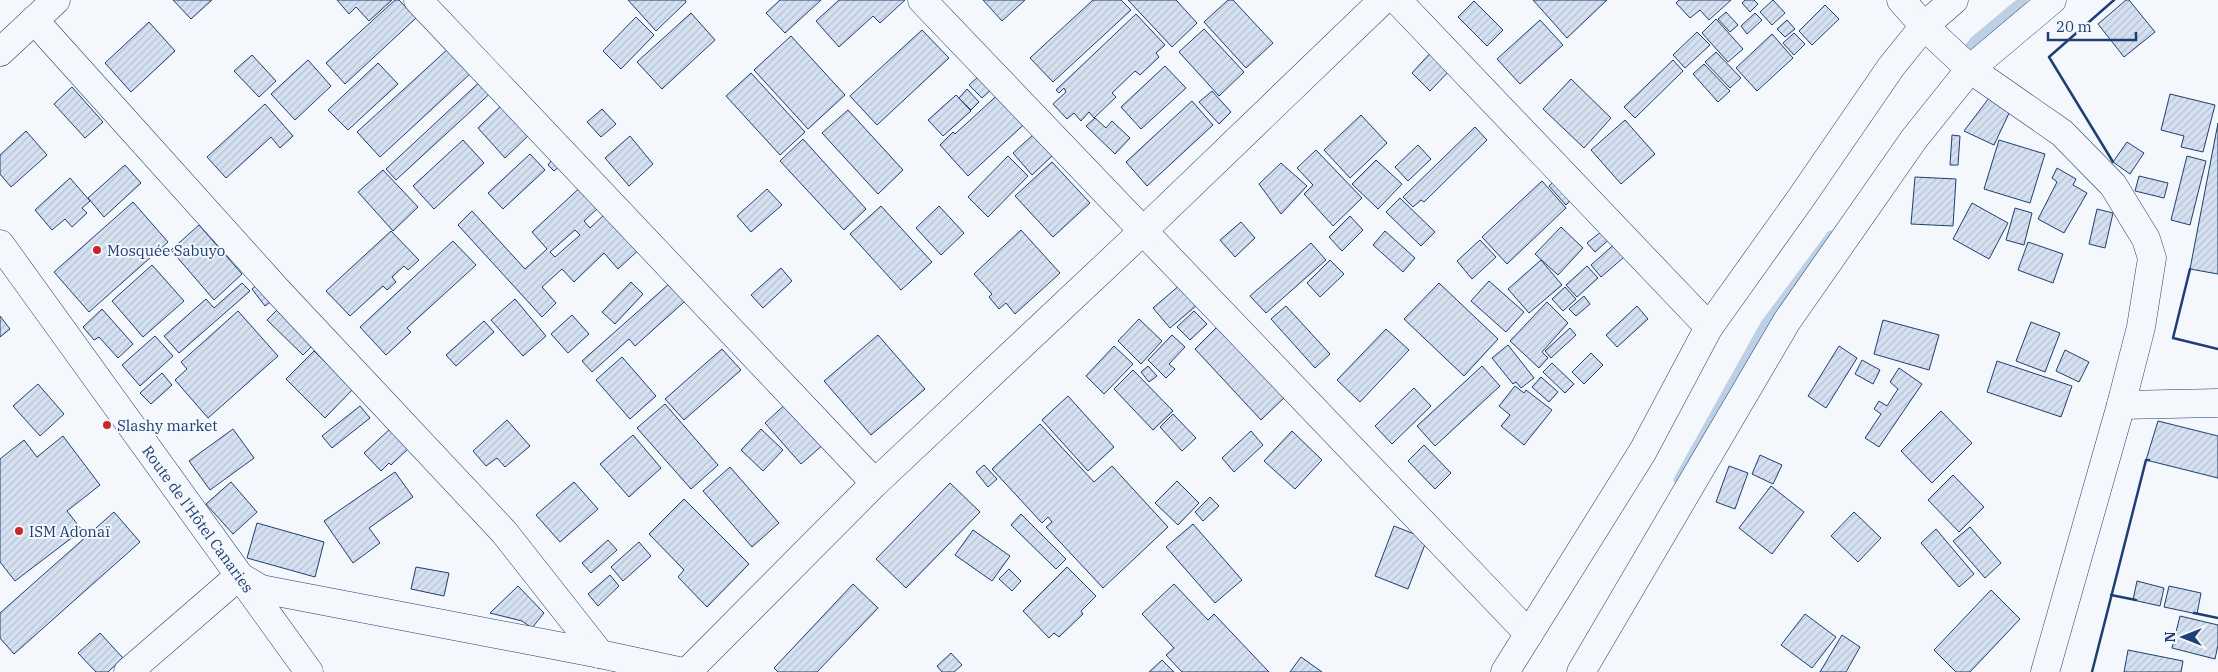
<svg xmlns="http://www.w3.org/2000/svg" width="2218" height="672" font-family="'IBM Plex Serif',serif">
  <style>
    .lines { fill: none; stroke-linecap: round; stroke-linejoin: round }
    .stream { stroke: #bed0e5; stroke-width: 9 }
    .building { fill: url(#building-hatch); stroke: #1d3f73; fill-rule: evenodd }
    .minor-casing { stroke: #1d3f73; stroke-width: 29 }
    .minor { stroke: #f4f7fb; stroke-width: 28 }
    .wall { stroke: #1d3f73; stroke-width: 2.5 }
    .poi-dot { fill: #c62828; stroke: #f4f7fb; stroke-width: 2 }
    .labels { text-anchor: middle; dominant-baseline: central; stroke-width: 4; stroke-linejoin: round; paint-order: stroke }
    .poi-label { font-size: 15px; fill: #1d3f73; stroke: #f4f7fb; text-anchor: start }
    .street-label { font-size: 15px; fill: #1d3f73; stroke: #f4f7fb }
  </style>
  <defs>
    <pattern id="building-hatch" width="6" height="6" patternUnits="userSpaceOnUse" patternTransform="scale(1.25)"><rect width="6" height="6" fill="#d5e0f0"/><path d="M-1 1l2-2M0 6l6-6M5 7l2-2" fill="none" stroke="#b6c1d1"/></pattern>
  </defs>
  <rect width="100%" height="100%" fill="#f4f7fb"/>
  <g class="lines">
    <g class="stream">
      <polyline points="1962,57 1974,41 2023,0"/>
      <polyline points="1678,480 1765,324 1831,235"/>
    </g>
  </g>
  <g class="building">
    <polygon points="173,0 212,0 191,19"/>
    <polygon points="337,0 392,0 369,21 356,7 349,14"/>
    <polygon points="395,0 399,0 416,18 345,84 326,63"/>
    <polygon points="628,0 685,0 686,2 656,31"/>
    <polygon points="780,0 821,0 785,33 766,13"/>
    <polygon points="839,0 905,0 880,23 873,16 839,47 816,21"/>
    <polygon points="983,0 1025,0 1002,21"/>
    <polygon points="1093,0 1121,0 1131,10 1053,82 1030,58"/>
    <polygon points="1128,0 1176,0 1197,23 1172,47"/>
    <polygon points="1228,0 1233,0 1273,43 1246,68 1204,22"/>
    <polygon points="1533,0 1607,0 1567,38"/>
    <polygon points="1679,0 1731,0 1709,20 1700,10 1690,18 1676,3"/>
    <polygon points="1745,0 1754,0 1758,4 1750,12 1742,3"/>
    <polygon points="1773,0 1785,13 1772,25 1760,12"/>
    <polygon points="2126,0 2129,0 2155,32 2124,57 2098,24"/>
    <polygon points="1474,1 1503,30 1487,46 1458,17"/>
    <polygon points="1825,5 1839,19 1812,45 1799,31"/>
    <polygon points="1726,12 1738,25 1730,32 1718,19"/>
    <polygon points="691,13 715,40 662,89 637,62"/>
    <polygon points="1755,13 1762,20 1747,34 1741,26"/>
    <polygon points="1136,14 1165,45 1156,53 1159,57 1140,75 1135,71 1112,93 1116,97 1094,118 1089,112 1081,121 1074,113 1067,119 1053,104 1066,92 1064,88 1059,93 1056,90"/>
    <polygon points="636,17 654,35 621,69 603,51"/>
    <polygon points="1716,19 1743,49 1728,62 1702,33"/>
    <polygon points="1540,20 1563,45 1520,84 1497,59"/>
    <polygon points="1787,20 1795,29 1785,37 1777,29"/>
    <polygon points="149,22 175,51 131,92 105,63"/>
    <polygon points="1204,29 1244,72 1219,96 1179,52"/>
    <polygon points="922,30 949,58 877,125 850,96"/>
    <polygon points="1697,32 1710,45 1685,68 1673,55"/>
    <polygon points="1794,33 1805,44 1794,55 1783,43"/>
    <polygon points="1772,34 1793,58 1757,91 1736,68"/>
    <polygon points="791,36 845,95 808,129 754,70"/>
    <polygon points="449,48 471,73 380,157 357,132"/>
    <polygon points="1433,50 1452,68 1430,91 1412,73"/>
    <polygon points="1716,52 1741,78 1730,88 1705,62"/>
    <polygon points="252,55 276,81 259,97 234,71"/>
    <polygon points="308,60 331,86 295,120 271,94"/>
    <polygon points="1673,60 1683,71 1635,118 1624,107"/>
    <polygon points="378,63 398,84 348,130 328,110"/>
    <polygon points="1704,64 1730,91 1718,102 1693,74"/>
    <polygon points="1165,66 1186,88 1141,129 1121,107"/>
    <polygon points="751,73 805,132 780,155 726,96"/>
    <polygon points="486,76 496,88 396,180 386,169"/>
    <polygon points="979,76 992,89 982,98 969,85"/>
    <polygon points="1571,79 1611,118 1584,148 1543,109"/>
    <polygon points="72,87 103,122 85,138 54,104"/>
    <polygon points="967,89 979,102 971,110 959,98"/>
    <polygon points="1004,89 1031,118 968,176 940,145 953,132 955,134"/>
    <polygon points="1212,91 1231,112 1219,124 1199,102"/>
    <polygon points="2170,94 2215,105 2203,152 2181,147 2184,136 2161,130"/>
    <polygon points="956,95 971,111 943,136 928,120"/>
    <polygon points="1989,98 2011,109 1994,145 1964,131"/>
    <polygon points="506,101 533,131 505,158 478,128"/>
    <polygon points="1192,101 1213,125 1147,186 1126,162"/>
    <polygon points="265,104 293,136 280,148 271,137 226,178 207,157"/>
    <polygon points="602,109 616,124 601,137 587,122"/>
    <polygon points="848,110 903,170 878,194 822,133"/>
    <polygon points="1361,115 1387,143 1350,178 1324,150"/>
    <polygon points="1095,118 1106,128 1112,121 1130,138 1115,154 1086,126"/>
    <polygon points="1625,120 1655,154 1621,184 1591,150"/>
    <polygon points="2218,123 2218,274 2190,269"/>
    <polygon points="1475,127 1487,140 1424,202 1421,200 1413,207 1403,197"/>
    <polygon points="26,131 47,155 11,187 0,174 0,155"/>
    <polygon points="1034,134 1053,155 1032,175 1013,153"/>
    <polygon points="1952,135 1960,136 1958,165 1950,165"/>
    <polygon points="630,136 653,164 629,186 605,158"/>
    <polygon points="803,139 866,209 844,230 780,161"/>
    <polygon points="463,140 484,163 434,209 413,186"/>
    <polygon points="1999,140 2045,154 2030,203 1984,189"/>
    <polygon points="2127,142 2144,153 2130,174 2113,162"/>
    <polygon points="1418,145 1431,159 1408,181 1395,167"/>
    <polygon points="1316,150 1362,198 1333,226 1304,194 1313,185 1297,168"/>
    <polygon points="530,154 545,170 503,209 488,193"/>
    <polygon points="1008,156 1028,176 988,217 968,197"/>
    <polygon points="2187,156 2206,161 2190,225 2171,220"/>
    <polygon points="554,157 562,164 554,171 548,165"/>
    <polygon points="1376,160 1402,184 1378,209 1352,184"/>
    <polygon points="1052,162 1090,203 1053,237 1015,196"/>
    <polygon points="1281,163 1307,186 1281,214 1259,184"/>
    <polygon points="125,165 141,183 104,217 88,198"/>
    <polygon points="2057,168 2076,179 2073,185 2087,193 2064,233 2038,219 2057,182 2052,178"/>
    <polygon points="383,170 418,207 393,231 358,192"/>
    <polygon points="1561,175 1578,193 1566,205 1549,186"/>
    <polygon points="2139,176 2168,183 2164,198 2135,191"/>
    <polygon points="1915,177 1956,179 1953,226 1911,224"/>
    <polygon points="70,178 90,201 82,208 87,213 72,227 65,219 52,230 35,210"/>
    <polygon points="1542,181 1566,208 1507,264 1482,237"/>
    <path d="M585,183L643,246L618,269L604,253L574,282L562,269L542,287L556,303L542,317L458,225L472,211L525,269L547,249L532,232ZM599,207L605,214L590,228L584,221ZM575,230L580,235L555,257L550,252Z"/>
    <polygon points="767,189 782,205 751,232 737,216"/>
    <polygon points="1400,198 1435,232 1421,246 1386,212"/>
    <polygon points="133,202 168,242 89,312 54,272"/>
    <polygon points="1972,203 2008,223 1989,259 1953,239"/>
    <polygon points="881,206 932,262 901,290 850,234"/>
    <polygon points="939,206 964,233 941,255 916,228"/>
    <polygon points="2015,208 2032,213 2024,245 2006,240"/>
    <polygon points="2097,209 2113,213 2105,248 2089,244"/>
    <polygon points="1350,216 1363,230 1342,251 1329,237"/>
    <polygon points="1241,222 1255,238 1235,257 1220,240"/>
    <polygon points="199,225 242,274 214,300 171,250"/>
    <polygon points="1561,227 1583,248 1558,275 1535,254"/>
    <polygon points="1607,227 1614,235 1595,252 1587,243"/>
    <polygon points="1021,230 1060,273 1015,314 1006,303 999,309 989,297 992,294 974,274"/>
    <polygon points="391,231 419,260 408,270 404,266 392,277 396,282 387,290 383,286 350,316 326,291"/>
    <polygon points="1385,231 1415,258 1403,272 1373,245"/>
    <polygon points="1480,240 1496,257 1472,279 1457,261"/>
    <polygon points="1619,240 1630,252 1601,277 1591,265"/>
    <polygon points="453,241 476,265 407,328 411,332 386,355 360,327"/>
    <polygon points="2028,242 2063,254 2053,283 2018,270"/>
    <polygon points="1311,243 1326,260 1266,313 1250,296"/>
    <polygon points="1330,260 1344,274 1320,297 1307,283"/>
    <polygon points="1541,260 1562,285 1529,313 1508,289"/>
    <polygon points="152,265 184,301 143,337 112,301"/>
    <polygon points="1587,266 1598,278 1577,297 1566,285"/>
    <polygon points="781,268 792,281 763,308 751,295"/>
    <polygon points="678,276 693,294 635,346 629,339 592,372 582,361"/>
    <polygon points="1489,281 1524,312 1506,332 1471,301"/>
    <polygon points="631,282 643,294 615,324 602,312"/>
    <polygon points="242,283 250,291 179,353 164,336 206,299 214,308"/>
    <polygon points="259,283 273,300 265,306 252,289"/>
    <polygon points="1439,283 1498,339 1464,376 1404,319"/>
    <polygon points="1180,285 1197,305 1170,328 1153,308"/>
    <polygon points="1565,287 1576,299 1563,311 1552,299"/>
    <polygon points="1584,296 1590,304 1576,316 1569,309"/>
    <polygon points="515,299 546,336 523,356 491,320"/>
    <polygon points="1547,302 1568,323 1542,352 1548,358 1539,368 1510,341"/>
    <polygon points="1286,306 1330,354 1315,368 1271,319"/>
    <polygon points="1637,306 1648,319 1617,347 1606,335"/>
    <polygon points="279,308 315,343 303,355 267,320"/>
    <polygon points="102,309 133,344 118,358 99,337 94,340 83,327"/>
    <polygon points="238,311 278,356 208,418 175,380 187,369 181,362"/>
    <polygon points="1194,311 1207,324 1190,340 1177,327"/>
    <polygon points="572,315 589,334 568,353 551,334"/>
    <polygon points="0,316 10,329 0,337"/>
    <polygon points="1139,319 1162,341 1141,364 1118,341"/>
    <polygon points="1883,320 1939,335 1929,370 1874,354"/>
    <polygon points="484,321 494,332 456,366 446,355"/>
    <polygon points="2031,322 2060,333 2045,372 2016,361"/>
    <polygon points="1219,325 1286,396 1261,420 1195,349"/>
    <polygon points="1570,328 1576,335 1551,358 1545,351"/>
    <polygon points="1386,329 1409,350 1360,402 1337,380"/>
    <polygon points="878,335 925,389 871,435 824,381"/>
    <polygon points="1172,335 1185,347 1169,364 1175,369 1166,378 1148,360"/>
    <polygon points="155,336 173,356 140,386 122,365"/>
    <polygon points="1508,345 1534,378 1521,388 1516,382 1513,384 1492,358"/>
    <polygon points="1114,346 1133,364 1104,394 1086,376"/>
    <polygon points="1839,346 1857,358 1826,408 1808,396"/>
    <polygon points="722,349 741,370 684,420 665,399"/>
    <polygon points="2065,350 2089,362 2079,382 2056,371"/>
    <polygon points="314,351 353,389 325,418 286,379"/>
    <polygon points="1591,353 1603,365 1584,384 1572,372"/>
    <polygon points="622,357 656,396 630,419 596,380"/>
    <polygon points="1862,360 1880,370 1873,384 1855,374"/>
    <polygon points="1997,361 2072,386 2061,417 1987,392"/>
    <polygon points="1552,363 1574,384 1565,393 1543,372"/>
    <polygon points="1148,366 1157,376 1149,382 1141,372"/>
    <polygon points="1482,366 1500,386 1435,446 1417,426"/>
    <polygon points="1899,368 1922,384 1879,447 1865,438 1881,414 1874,409 1879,401 1887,406 1898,389 1890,382"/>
    <polygon points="1133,370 1173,411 1153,430 1114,389"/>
    <polygon points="162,373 172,385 151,404 140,393"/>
    <polygon points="1541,377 1558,392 1549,402 1532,387"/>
    <polygon points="38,384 64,414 40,436 13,406"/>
    <polygon points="1515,386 1524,393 1526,390 1552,410 1524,445 1501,426 1510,415 1499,406"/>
    <polygon points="1414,388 1431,406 1392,444 1375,426"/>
    <polygon points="1068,396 1114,447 1088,471 1042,420"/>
    <polygon points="789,401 825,443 801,464 765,423"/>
    <polygon points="665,404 718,465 691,489 637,428"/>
    <polygon points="360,406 370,418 332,448 322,436"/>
    <polygon points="1941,411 1972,443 1932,483 1901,451"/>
    <polygon points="1173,414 1196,438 1182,451 1160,427"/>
    <polygon points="507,420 530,446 505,467 497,458 486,466 473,451"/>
    <polygon points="2158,421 2218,436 2218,478 2146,460"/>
    <polygon points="1040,424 1094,482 1112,466 1168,527 1103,588 1046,527 1052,522 1048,517 1042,523 992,469"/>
    <polygon points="391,428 409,448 391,465 389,463 381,471 364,453"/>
    <polygon points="233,429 254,458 210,490 189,461"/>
    <polygon points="761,429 783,450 763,471 741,450"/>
    <polygon points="1251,431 1263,445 1234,472 1222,458"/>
    <polygon points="1292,431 1322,460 1295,489 1264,461"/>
    <polygon points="633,435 661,468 629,497 600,464"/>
    <polygon points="63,436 100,485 67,511 82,530 15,581 0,562 0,459 24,440 37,457"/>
    <polygon points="1424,445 1451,473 1435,489 1408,461"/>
    <polygon points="1760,455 1782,465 1773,484 1752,474"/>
    <polygon points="984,465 997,479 988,487 976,472"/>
    <polygon points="1729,466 1748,473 1735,509 1716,502"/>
    <polygon points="730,467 779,523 752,547 703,491"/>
    <polygon points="395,472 413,497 369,528 380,543 353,563 324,521"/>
    <polygon points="1953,475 1984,507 1959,532 1928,500"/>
    <polygon points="1177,481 1199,503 1178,525 1155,503"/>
    <polygon points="231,482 257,512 233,534 206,504"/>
    <polygon points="574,482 598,509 560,542 536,515"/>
    <polygon points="950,483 980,512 906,588 876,559"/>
    <polygon points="1771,486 1804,512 1772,554 1739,528"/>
    <polygon points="1210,497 1219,506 1203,521 1195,512"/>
    <polygon points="684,499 749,564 707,607 678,577 684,570 649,534"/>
    <polygon points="114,512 140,542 14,654 0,638 0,613"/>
    <polygon points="1854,512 1881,538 1858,562 1831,536"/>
    <polygon points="1021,514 1066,559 1056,569 1011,525"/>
    <polygon points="257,523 324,542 315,577 247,558"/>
    <polygon points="1193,524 1242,580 1215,603 1166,547"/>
    <polygon points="1394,526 1427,539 1408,589 1375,576"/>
    <polygon points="1970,527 2001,563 1985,578 1953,541"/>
    <polygon points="1936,529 1974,574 1959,587 1921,543"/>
    <polygon points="973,530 1010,556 992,581 955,555"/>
    <polygon points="608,540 617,550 591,573 582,563"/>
    <polygon points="639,542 651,556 623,581 611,567"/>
    <polygon points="416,567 449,573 444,596 411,589"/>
    <polygon points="1067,567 1096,596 1081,611 1083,614 1059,637 1054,633 1049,638 1023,611"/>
    <polygon points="1009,569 1021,581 1012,591 999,579"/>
    <polygon points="610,575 619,586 598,606 588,594"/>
    <polygon points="2137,581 2164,588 2160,606 2133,600"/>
    <polygon points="853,584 878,608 817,672 778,672 774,668"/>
    <polygon points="1174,584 1208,620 1214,614 1269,672 1182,672 1166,655 1174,648 1142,614"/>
    <polygon points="518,586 544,613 532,628 522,621 490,613"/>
    <polygon points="2169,586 2201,593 2197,614 2164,607"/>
    <polygon points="1991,590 2020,619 1970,672 1956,672 1934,650"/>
    <polygon points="1805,614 1836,637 1812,668 1781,645"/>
    <polygon points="2180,616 2218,625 2218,645 2215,659 2172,648"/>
    <polygon points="100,633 123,658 108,672 96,672 78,653"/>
    <polygon points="1842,635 1860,647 1846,672 1820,672"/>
    <polygon points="2128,650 2183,661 2181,672 2124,672"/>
    <polygon points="951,653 962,665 954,672 942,672 937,666"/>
    <polygon points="1301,657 1322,672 1290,672"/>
    <polygon points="1162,660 1174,672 1149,672"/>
  </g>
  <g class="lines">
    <g class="minor-casing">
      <g id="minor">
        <polyline points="418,0 875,483"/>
        <polyline points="922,0 1529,634"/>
        <polyline points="1397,0 1709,327"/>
        <polyline points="1901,0 1924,26 1970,69 2062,133 2113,185 2146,239 2152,258 2141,327 2121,405 2045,672"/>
        <polyline points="34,20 277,290 504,532 600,654"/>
        <polyline points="0,52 56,0"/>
        <polyline points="0,244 309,672"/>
        <polyline points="2121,405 2218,403"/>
        <polyline points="128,672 239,576 261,589 600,654 683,672"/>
        <polyline points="687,672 875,483 1144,230 1383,0"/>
        <polyline points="1505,672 1643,451 1709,327 1801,198 1891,67 1924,26 1954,0"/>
        <polyline points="1581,672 1787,321 1914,139 1970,69 2052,0"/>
      </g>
    </g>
    <use href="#minor" class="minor"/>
    <g class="wall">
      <polyline points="2113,162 2049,57 2114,0"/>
      <polyline points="2190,269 2173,338 2218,349"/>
      <polyline points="2111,595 2136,600"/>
      <polyline points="2194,613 2218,618"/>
      <polyline points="2092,672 2146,460 2149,460"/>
    </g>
  </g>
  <g class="poi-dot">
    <circle cx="97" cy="250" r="5"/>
    <circle cx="107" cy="425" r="5"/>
    <circle cx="19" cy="531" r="5"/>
  </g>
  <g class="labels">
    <g class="poi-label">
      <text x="107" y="250">Mosquée Sabuyo</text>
      <text x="117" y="425">Slashy market</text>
      <text x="29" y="531">ISM Adonaï</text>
    </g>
    <g class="street-label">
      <text transform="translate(198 519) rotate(54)">Route de l'Hôtel Canaries</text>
    </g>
  </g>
  <g transform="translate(2183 637) rotate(270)" stroke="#f4f7fb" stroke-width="4" paint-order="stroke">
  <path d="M0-4L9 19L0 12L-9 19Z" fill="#1d3f73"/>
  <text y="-8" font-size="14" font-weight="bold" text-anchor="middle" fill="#1d3f73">N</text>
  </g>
  <path d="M2048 32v8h88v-8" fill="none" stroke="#1d3f73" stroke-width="2.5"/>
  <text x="2056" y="32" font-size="15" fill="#1d3f73" stroke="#f4f7fb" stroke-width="4" paint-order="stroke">20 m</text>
</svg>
